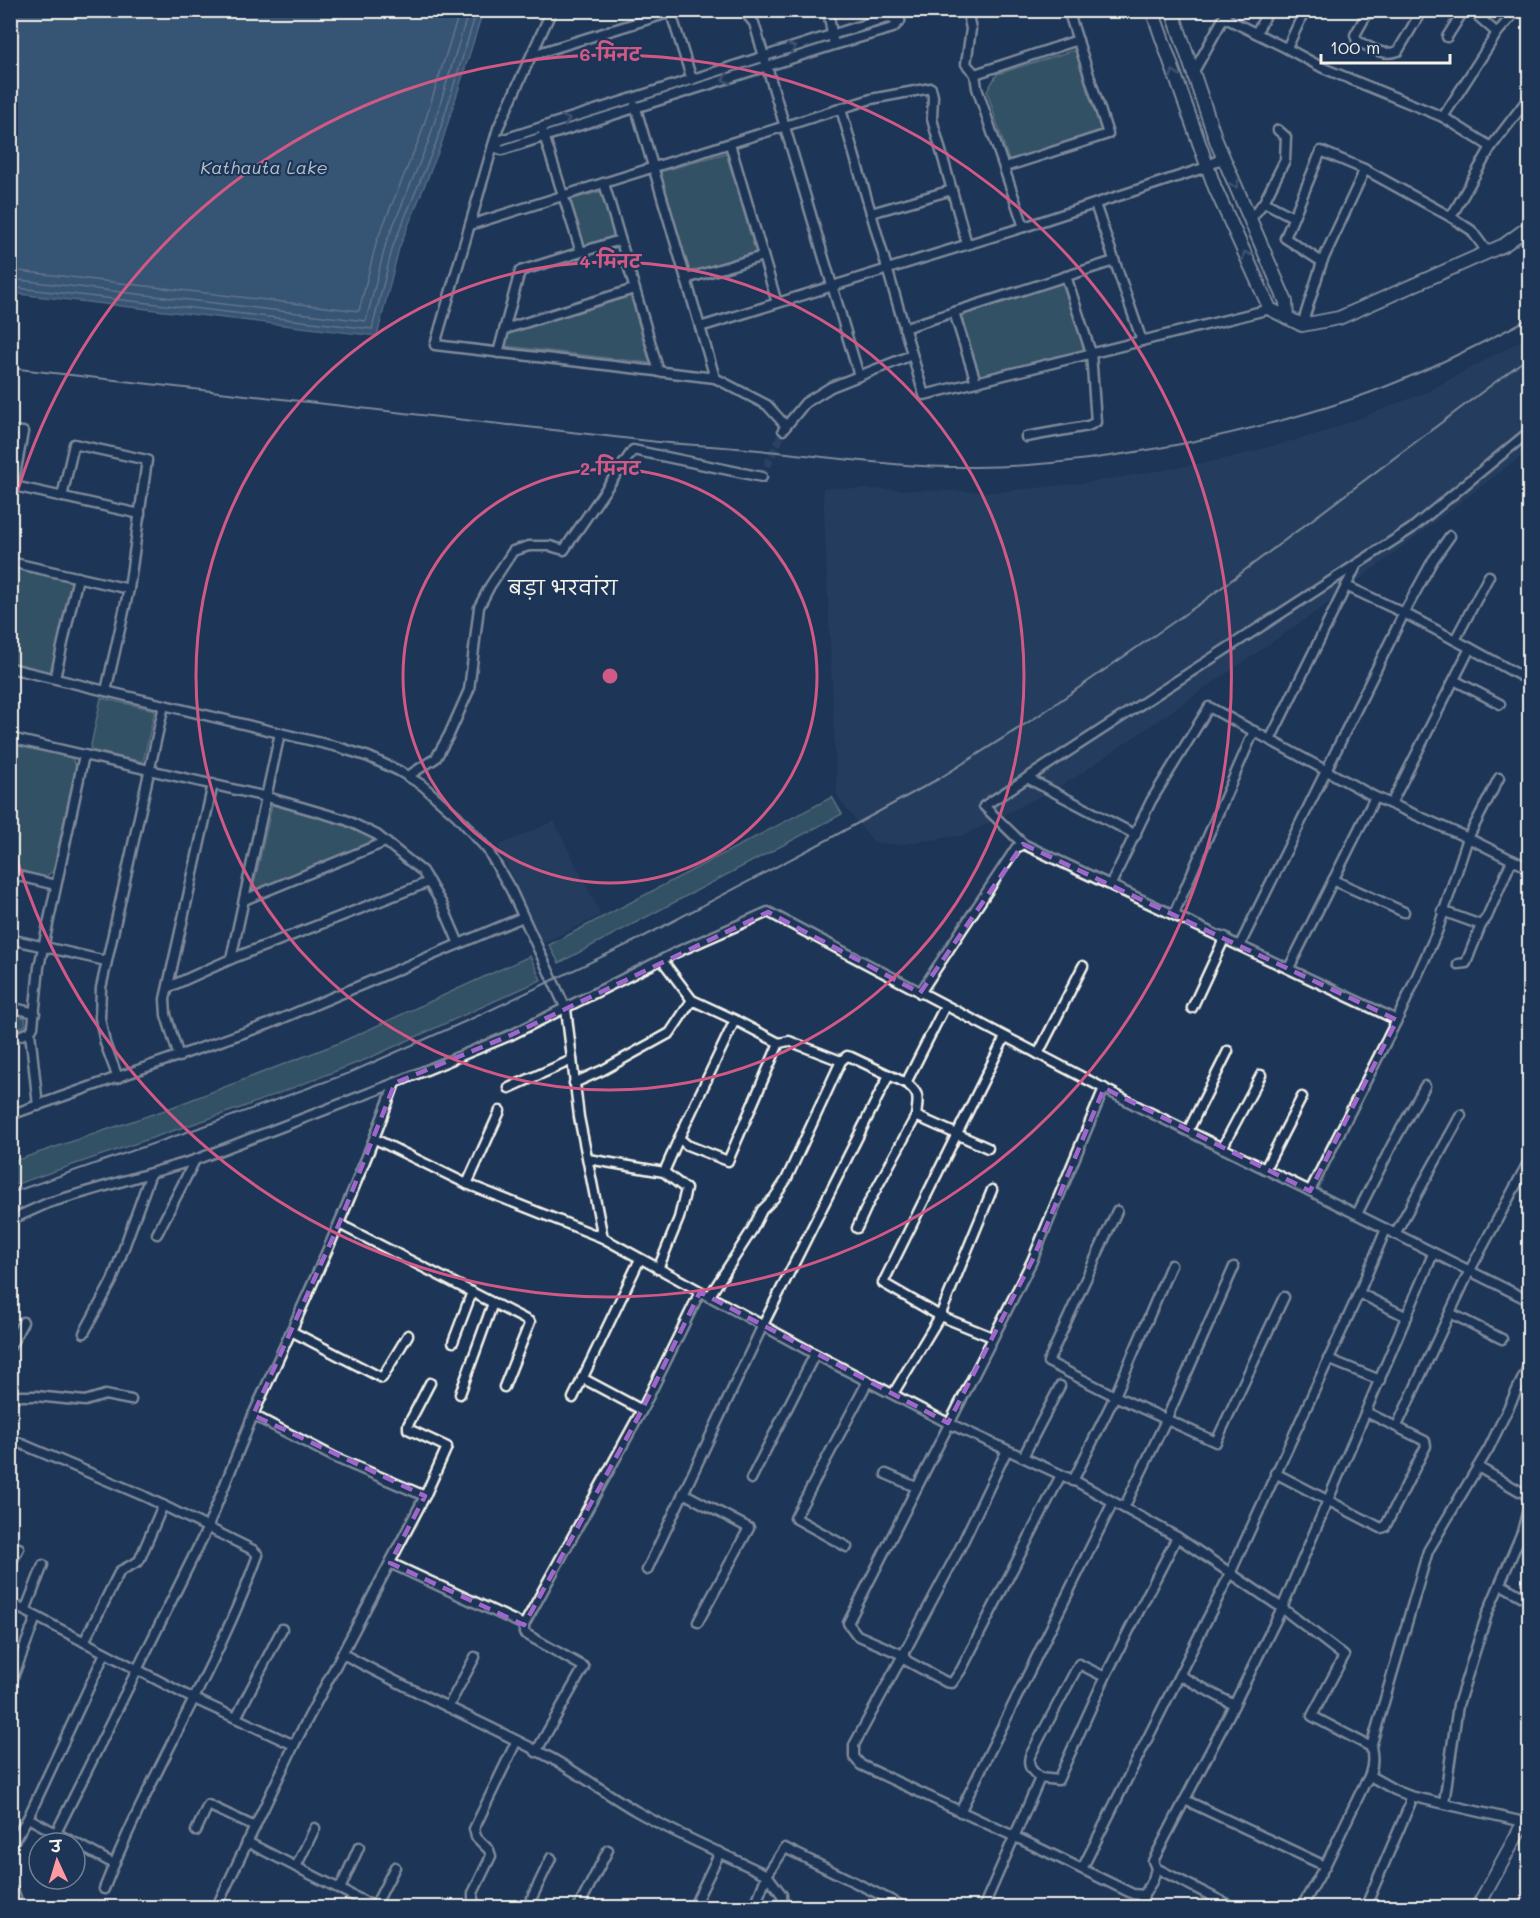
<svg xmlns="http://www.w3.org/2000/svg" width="1540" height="1918" font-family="Mali,'Playpen Sans Deva',sans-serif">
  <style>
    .built { fill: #2f4668 }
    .green { fill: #4e7374; stroke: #a1b2ae; stroke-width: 1.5 }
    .water { fill: #577a97; stroke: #96aab7; stroke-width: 1.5 }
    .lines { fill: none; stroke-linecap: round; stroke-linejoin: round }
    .shore { stroke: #b5c1c8; stroke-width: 1.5 }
    .street-tunnel { stroke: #3d516d; stroke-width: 8; stroke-dasharray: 8 4; stroke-linecap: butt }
    .street-casing { stroke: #f4f1e8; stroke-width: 13 }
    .secondary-casing { stroke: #f4f1e8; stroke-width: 16 }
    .street { stroke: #1d3557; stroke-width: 8 }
    .secondary { stroke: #1d3557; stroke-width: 12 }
    .rail { stroke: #f4f1e8; stroke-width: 2 }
    .oneway { stroke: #68778a }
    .marked { fill: none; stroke: #9f67cb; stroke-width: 4.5; stroke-dasharray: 12 8; stroke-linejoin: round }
    .ring { fill: none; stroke: #d15985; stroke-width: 3 }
    .labels { text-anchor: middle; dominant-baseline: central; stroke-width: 4.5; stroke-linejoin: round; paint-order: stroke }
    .water-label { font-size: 18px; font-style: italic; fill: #b5c1c8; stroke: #1d3557 }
    .quarter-label { font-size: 20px; fill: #f4f1e8; stroke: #1d3557 }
    .centre { fill: #d15985; stroke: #1d3557; stroke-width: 3 }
    .ring-label { font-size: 18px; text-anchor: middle; font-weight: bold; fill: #d15985; stroke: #1d3557; stroke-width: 4.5; stroke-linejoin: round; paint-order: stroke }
  </style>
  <rect width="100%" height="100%" fill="#1d3557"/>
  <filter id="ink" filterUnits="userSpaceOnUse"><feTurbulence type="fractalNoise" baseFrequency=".0167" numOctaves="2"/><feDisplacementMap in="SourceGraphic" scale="12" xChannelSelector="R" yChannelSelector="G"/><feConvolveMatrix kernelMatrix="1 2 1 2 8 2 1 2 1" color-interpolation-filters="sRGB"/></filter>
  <g filter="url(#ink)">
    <g class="built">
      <polygon points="1529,336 1529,450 1326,605 1073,779 965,835 898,845 874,842 847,810 837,795 823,488 997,492 1092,482 1221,460 1321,433 1427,392"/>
      <polygon points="554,821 601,915 543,943 498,846"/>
    </g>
    <g class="green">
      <polygon points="1075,50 1101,130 1009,161 987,91 997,74"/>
      <polygon points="726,153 756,253 690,273 660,172"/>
      <polygon points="602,191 616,236 584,246 570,200"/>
      <polygon points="1064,283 1086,350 978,377 960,315"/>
      <polygon points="630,295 650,363 505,346 508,334"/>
      <polygon points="11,566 73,581 51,672 11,662"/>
      <polygon points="101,698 155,710 143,762 90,750"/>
      <polygon points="11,743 71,757 76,766 53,871 45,877 11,869"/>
      <polygon points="832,797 842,814 559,963 549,945"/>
      <polygon points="272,805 336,822 372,838 373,842 252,893"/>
      <polygon points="530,956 541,980 367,1059 243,1107 11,1186 11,1162 162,1111 339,1043"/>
      <polygon points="11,1014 25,1018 26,1025 11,1031"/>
    </g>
    <polygon class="water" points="21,11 483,11 441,145 399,248 377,336 11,293 10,34"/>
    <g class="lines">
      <g class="shore">
        <polyline points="10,270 359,311 377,240 420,137 460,10"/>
        <polyline points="10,279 366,321 386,243 429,140 469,10"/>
        <polyline points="10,287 372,329 393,246 436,143 477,10"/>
      </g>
      <polyline class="street-tunnel" points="762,477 783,431"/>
      <g class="street-casing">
        <g id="street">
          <polyline points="552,10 498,128 435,345 715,378 767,405 786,426"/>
          <polyline points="670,10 692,80"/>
          <polyline points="743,10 754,23 859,376"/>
          <polyline points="828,10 833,40"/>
          <polyline points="967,10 971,29 966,64 975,74 977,88 1024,227"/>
          <path d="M1369,10L1355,35L1357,41C1370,47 1383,57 1398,51L1422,10"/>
          <polyline points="1471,10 1497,33"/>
          <polyline points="1225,18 1286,48 1323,68 1443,117 1491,147"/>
          <polyline points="1256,33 1269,10"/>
          <polyline points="1447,37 1464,10"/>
          <polyline points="1287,48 1305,10"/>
          <polyline points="532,55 678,10"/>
          <polyline points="1193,73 1228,10"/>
          <polyline points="975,74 1078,40"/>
          <polyline points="635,105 715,378"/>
          <polyline points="841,109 871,213 952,190"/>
          <polyline points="1443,117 1497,33 1517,10"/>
          <polyline points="543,132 581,252"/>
          <polyline points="730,144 777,303"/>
          <polyline points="493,146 501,140 888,17 900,21"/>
          <polyline points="493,147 502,150 834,45 893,28 900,21"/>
          <polyline points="1005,167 1108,134 1068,10"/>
          <polyline points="604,183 659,372"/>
          <polyline points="1264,202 1293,217"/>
          <polyline points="1095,204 1142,341"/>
          <polyline points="871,213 924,395 1270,309"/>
          <polyline points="1451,217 1491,147 1530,96"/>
          <polyline points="1250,220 1264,202 1285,160 1286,137 1278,130"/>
          <polyline points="470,225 871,99 931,88 933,96 932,119 967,244"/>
          <polyline points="1322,262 1285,238 1321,151 1364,169 1451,217 1471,230 1488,253"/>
          <polyline points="686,279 763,256"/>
          <polyline points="954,312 976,382"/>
          <polyline points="1302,325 1322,262 1361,178 1364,169"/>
          <polyline points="700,327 1024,227 1207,167 1223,157"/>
          <polyline points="904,328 1114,261"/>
          <polyline points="505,329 634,289"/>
          <polyline points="498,353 520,271 620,240"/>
          <polyline points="783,430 805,403 831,387 912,355"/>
          <polyline points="10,431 23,432 10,502"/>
          <polyline points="1026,437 1088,426 1096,422 1091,353 1066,276"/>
          <polyline points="14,486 140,514"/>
          <polyline points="62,497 74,444 147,460 129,589 106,691"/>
          <polyline points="10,562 129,589"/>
          <polyline points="1455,640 1489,576"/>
          <polyline points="1470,648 1530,681"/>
          <polyline points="10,668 338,747 369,757 399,771 422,785 457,816 487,849 511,890 566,1009 579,1117 603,1238 815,1354 948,1423 1077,1482 1177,1537 1282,1608 1344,1656 1312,1716 1371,1747"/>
          <polyline points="55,678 78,577"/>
          <polyline points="1454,680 1500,704"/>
          <polyline points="10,738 267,797 346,820 377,835 422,871 442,904 459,944"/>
          <polyline points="1270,740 1357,564"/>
          <polyline points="408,776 436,758 449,735 469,690 479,607 490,586 513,551 529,546 550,546 564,550 633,450 762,477"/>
          <polyline points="1027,778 1136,835"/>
          <polyline points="1391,804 1470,648 1404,613 1433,560 1450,536"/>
          <polyline points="1023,844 984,806 1411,529 1530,431"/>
          <polyline points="1512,860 1530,868"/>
          <polyline points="10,874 56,885"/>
          <polyline points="1333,880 1404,912"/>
          <polyline points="1111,884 1151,801 1209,707 1375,797"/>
          <polyline points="244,900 385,842"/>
          <polyline points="1174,914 1254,731"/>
          <polyline points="10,939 106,961"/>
          <polyline points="1240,945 1404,613 1346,586"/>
          <polyline points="231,959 280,733"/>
          <polyline points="662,960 692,1000"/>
          <polyline points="1458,964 1466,963 1481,925"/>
          <polyline points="1289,968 1375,797 1468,838 1512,860 1487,917 1481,925 1442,911"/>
          <polyline points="169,987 231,959 429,882"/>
          <polyline points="920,993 1016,848 1023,844 1397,1020 1310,1191"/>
          <polyline points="10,1007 35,1013"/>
          <polyline points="1192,1008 1225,937"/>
          <polyline points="735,1020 779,1043"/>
          <polyline points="1397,1020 1437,932 1468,838 1499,778"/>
          <polyline points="30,1032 38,1106"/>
          <polyline points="10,1039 30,1032 33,1027 39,967 84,755"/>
          <polyline points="1038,1054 1083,966"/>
          <polyline points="179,1057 166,1015 165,999 213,784"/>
          <polyline points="841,1061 847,1056 851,1057 906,1083 945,1006"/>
          <polyline points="118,1078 105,1043 100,1018 101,988 164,705"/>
          <polyline points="574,1083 603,1070 670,1033 692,1000 735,1020 679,1138 687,1145 728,1161 779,1043 789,1041 841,1061 786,1180 774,1198 762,1210 752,1230 709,1297"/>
          <path d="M906,1083C921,1094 918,1099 916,1116"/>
          <polyline points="509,1088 572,1060"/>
          <polyline points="1104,1088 1032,1261 848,1623 857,1635 903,1655 854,1745 854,1757 861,1765 1041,1849 1133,1894 1144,1895 1153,1880 1156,1868"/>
          <polyline points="10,1115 269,1024 523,917"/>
          <polyline points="1188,1131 1228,1051"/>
          <polyline points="375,1139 467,1184 603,1238"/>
          <polyline points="1222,1148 1261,1075"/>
          <polyline points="588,1159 664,1172 686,1189 679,1218 658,1269"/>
          <polyline points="1265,1169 1302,1097"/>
          <polyline points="664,1172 679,1138"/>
          <polyline points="467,1184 500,1111"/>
          <polyline points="1117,1211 1048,1362 1115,1396 1216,1442 1284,1297"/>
          <polyline points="1357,1214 1392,1145 1425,1086"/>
          <polyline points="10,1220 48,1203 195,1160 395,1083 511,1035 677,952 768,912 1143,1109 1310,1191 1530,1301"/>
          <polyline points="339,1224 530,1322 504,1387"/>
          <polyline points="857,1228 868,1204 916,1116 988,1148"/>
          <polyline points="157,1234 195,1160"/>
          <polyline points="1395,1234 1461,1115"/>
          <polyline points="1359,1293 1407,1317"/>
          <polyline points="1450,1313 1502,1339"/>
          <polyline points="291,1331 382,1378 408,1335"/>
          <polyline points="84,1333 112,1281 151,1173"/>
          <polyline points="992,1337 940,1316 883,1283 1005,1037"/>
          <polyline points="453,1342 472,1292"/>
          <polyline points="10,1347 23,1322"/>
          <polyline points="1328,1359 1380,1380"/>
          <polyline points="582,1378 642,1410"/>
          <polyline points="460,1394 493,1303"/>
          <polyline points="893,1394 940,1316 992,1190"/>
          <polyline points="10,1396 36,1396 85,1401 105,1395 131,1400"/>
          <polyline points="573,1398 640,1259"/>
          <polyline points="1397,1426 1469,1272 1530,1159"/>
          <path d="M10,1439L144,1496L253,1550L258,1555C216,1670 149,1775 104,1889"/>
          <polyline points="1007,1450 960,1548 903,1655 907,1661 946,1682 952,1683 961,1670 1061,1475"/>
          <polyline points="1023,1457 1060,1386"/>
          <polyline points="1478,1467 1530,1497"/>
          <polyline points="1275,1473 1381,1528 1385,1527 1426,1446 1425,1441 1366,1412"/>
          <polyline points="886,1474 916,1487"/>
          <polyline points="751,1479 815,1354"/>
          <polyline points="1073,1481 1115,1396 1171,1265"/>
          <polyline points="683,1493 749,1528 698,1622"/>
          <polyline points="425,1496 447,1447 408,1429 408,1425 430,1383"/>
          <polyline points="1124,1508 1166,1420 1234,1267"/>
          <polyline points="847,1547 795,1518 868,1381"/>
          <polyline points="390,1563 524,1625"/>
          <polyline points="10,1565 19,1548"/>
          <polyline points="647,1570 762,1327 889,1075"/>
          <polyline points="1500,1584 1530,1601"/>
          <polyline points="10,1603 186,1695 294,1745 216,1908"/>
          <polyline points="25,1611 43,1565"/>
          <polyline points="84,1642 120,1571 139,1561 163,1505"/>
          <path d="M343,1654C411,1691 482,1722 551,1758C580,1774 607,1794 636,1811C678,1835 724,1854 767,1875L754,1908"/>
          <polyline points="1181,1676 1234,1705"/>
          <polyline points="10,1685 36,1617"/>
          <polyline points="448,1707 475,1657"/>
          <polyline points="236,1718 282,1629"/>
          <path d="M294,1745L425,1496L336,1458L253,1415C303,1305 354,1196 395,1083"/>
          <polyline points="536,1752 584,1667 524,1633 524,1625 642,1410 700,1292"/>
          <polyline points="1370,1776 1395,1790 1410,1796 1524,1822"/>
          <path d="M1040,1778C1032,1771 1027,1767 1030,1756L1079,1664L1105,1677"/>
          <polyline points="1185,1800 1325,1866"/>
          <polyline points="1444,1803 1458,1705 1487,1614 1522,1532 1530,1501"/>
          <polyline points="960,1812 1113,1502"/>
          <polyline points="196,1831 208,1805 255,1827"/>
          <polyline points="56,1833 28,1818 105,1653"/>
          <polyline points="247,1842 377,1908"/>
          <polyline points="75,1843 56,1833 207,1529 253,1415"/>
          <polyline points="75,1843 114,1864"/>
          <polyline points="10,1847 28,1818"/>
          <polyline points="296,1867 315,1828"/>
          <polyline points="1082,1869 1229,1576 1359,1293 1386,1229"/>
          <polyline points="340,1889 359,1847"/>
          <polyline points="10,1890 14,1892 18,1904 15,1908"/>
          <polyline points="375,1906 395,1867"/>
          <polyline points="478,1908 473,1902 473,1893 491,1856 489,1850 476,1837 474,1829 516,1742"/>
          <polyline points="527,1908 551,1858"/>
          <polyline points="578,1908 608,1850"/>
          <polyline points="693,1908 720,1852"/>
          <polyline points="783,1908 782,1895 767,1875 785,1848 907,1908"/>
          <polyline points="983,1908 1040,1778 1058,1780 1105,1677 1177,1537"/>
          <polyline points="1138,1908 1144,1895"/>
          <polyline points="1235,1908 1156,1868 1153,1861 1229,1715 1282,1608 1433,1254"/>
          <path d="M1301,1908L1325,1866L1364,1785C1372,1774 1374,1760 1371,1747L1428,1551L1489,1448L1530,1363"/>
          <polyline points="1365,1908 1410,1804 1410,1796"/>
        </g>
      </g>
      <g class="secondary-casing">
        <g id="secondary">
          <polyline points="1152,10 1215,188 1270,309 1302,325 1339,318 1504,245 1530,226"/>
          <polyline points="1172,10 1217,143 1286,302 1287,318"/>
          <polyline points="1477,1908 1524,1822 1530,1816"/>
        </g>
      </g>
      <use href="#street" class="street"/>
      <use href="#secondary" class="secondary"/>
      <g class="rail">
        <path d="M10,368L658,442C688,445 718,446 748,449C824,456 899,468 974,467C1044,467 1113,457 1181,444C1249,430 1318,413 1382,388C1433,368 1481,344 1530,318"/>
        <polyline points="10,1193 210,1124 349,1073 482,1014 641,938 827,840 940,778 1038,716 1201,603 1530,356"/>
      </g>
    </g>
    <defs><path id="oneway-chevron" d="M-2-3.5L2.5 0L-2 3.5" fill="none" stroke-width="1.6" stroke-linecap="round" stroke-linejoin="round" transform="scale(1.5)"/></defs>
    <g class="oneway">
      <use href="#oneway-chevron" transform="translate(792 48) rotate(-18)"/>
      <use href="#oneway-chevron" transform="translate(1174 74) rotate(-109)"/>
      <use href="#oneway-chevron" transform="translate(726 79) rotate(162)"/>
      <use href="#oneway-chevron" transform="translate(566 120) rotate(-17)"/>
      <use href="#oneway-chevron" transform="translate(1235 184) rotate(67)"/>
      <use href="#oneway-chevron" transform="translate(1246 255) rotate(-115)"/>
    </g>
  </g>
  <path d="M0 0H1540V1918H0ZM1023,844L1397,1020L1310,1191L1104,1088L1032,1261L948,1423L700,1292L642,1410L524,1625L390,1563L425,1496L253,1415L339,1224L395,1083L511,1035L768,912L920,993Z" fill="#1d3557" fill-opacity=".55" fill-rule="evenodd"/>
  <path class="marked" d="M1023,844L1397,1020L1310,1191L1104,1088L1032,1261L948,1423L700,1292L642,1410L524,1625L390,1563L425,1496L253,1415L339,1224L395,1083L511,1035L768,912L920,993Z"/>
  <g class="ring">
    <circle cx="610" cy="676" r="207"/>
    <circle cx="610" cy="676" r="414"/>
    <path d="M12 510A621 621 0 1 1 12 842"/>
  </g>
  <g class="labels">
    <g class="water-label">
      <text x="264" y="167">Kathauta Lake</text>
    </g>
    <g class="quarter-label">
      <text x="563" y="587">बड़ा भरवांरा</text>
    </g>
  </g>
  <circle cx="610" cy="676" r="9" class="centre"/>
  <g class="ring-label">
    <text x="610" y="61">6 मिनट</text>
    <text x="610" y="268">4 मिनट</text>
    <text x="610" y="475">2 मिनट</text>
  </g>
  <rect width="1540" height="1918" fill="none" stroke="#1d3557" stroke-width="36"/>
  <rect x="18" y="18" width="1504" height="1882" fill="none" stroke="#f4f1e8" stroke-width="2" filter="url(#ink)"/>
  <g transform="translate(57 1861) rotate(356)"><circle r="28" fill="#1d3557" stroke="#738091" stroke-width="1.5"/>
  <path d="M0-4.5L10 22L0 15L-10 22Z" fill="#ff9aa2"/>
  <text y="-9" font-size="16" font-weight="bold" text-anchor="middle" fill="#f4f1e8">उ</text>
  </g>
  <path d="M1321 54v9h129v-9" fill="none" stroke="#f4f1e8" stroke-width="3"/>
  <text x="1330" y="54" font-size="18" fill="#f4f1e8" stroke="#1d3557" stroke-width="4.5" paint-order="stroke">100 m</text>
</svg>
